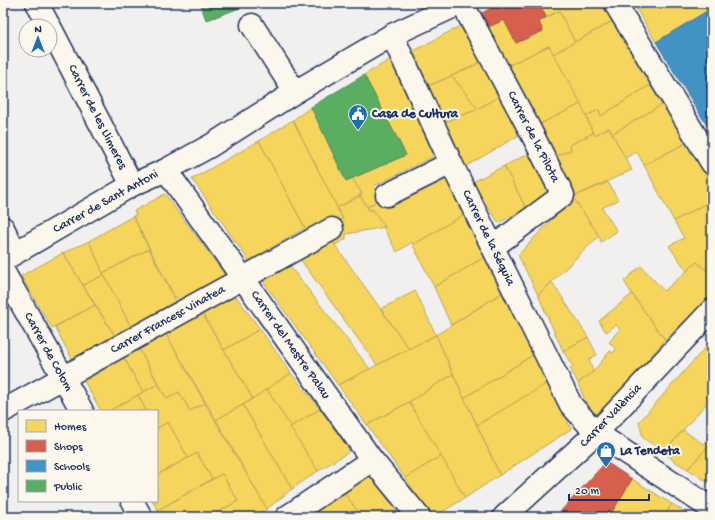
<svg xmlns="http://www.w3.org/2000/svg" width="715" height="520" font-family="'Gochi Hand',sans-serif">
  <style>
    .homes { fill: #f6d55c; stroke: #b4a35d }
    .shops { fill: #d6604d; stroke: #9e5152 }
    .schools { fill: #4393c3; stroke: #3775a5 }
    .public { fill: #5aae61; stroke: #478860 }
    .lines { fill: none; stroke-linecap: round; stroke-linejoin: round }
    .minor-casing { stroke: #1b2f5e; stroke-width: 25 }
    .minor { stroke: #fbf7ec; stroke-width: 22 }
    .labels { text-anchor: middle; dominant-baseline: central; stroke-width: 4; stroke-linejoin: round; paint-order: stroke }
    .poi-label { font-size: 13px; font-weight: bold; fill: #1b2f5e; stroke: #fbf7ec; text-anchor: start }
    .street-label { font-size: 13px; fill: #1b2f5e; stroke: #fbf7ec }
  </style>
  <rect width="100%" height="100%" fill="#f1f0ef"/>
  <filter id="ink" filterUnits="userSpaceOnUse"><feTurbulence type="fractalNoise" baseFrequency=".025" numOctaves="2"/><feDisplacementMap in="SourceGraphic" scale="8" xChannelSelector="R" yChannelSelector="G"/><feConvolveMatrix kernelMatrix="1 2 1 2 8 2 1 2 1" color-interpolation-filters="sRGB"/></filter>
  <g filter="url(#ink)">
    <g class="homes">
      <polygon points="539,3 603,3 613,21 575,42 559,11 546,17"/>
      <polygon points="626,3 644,3 631,10"/>
      <polygon points="644,3 712,3 712,8 656,42 636,8"/>
      <polygon points="559,11 575,42 553,54 549,46 505,67 486,28 504,20 516,43 543,31 539,22"/>
      <polygon points="613,21 650,85 601,116 599,110 586,116 581,104 553,54 575,42"/>
      <polygon points="460,26 481,62 452,76 423,88 410,53"/>
      <polygon points="549,46 581,104 538,125 505,67"/>
      <polygon points="391,59 436,155 374,186 381,199 367,207 360,196 362,194 352,178 406,155 364,75"/>
      <polygon points="481,62 504,93 478,109 452,76"/>
      <polygon points="452,76 478,109 440,124 423,88"/>
      <polygon points="650,85 662,105 612,134 609,128 595,135 593,133 586,116 599,110 601,116"/>
      <polygon points="504,93 526,131 463,168 440,124 478,109"/>
      <polygon points="668,101 690,141 644,165 637,152 625,158 612,134"/>
      <polygon points="581,104 593,133 570,145 571,150 554,157 538,125"/>
      <polygon points="311,107 346,181 352,178 362,194 337,208 293,120"/>
      <polygon points="293,120 343,219 307,235 304,230 305,228 259,141"/>
      <polygon points="609,128 632,170 573,197 554,157 571,150 570,145 593,133 595,135"/>
      <polygon points="259,141 305,228 249,261 192,179"/>
      <polygon points="690,141 712,174 712,200 674,221 644,165"/>
      <polygon points="534,151 556,192 526,208 504,166"/>
      <polygon points="504,166 526,208 499,223 471,183"/>
      <polygon points="452,174 468,212 413,245 412,242 397,252 383,227 385,227 373,210 369,210 367,207 381,199 386,208"/>
      <polygon points="608,182 618,200 602,208 617,231 601,242 599,236 573,197"/>
      <polygon points="165,194 226,276 180,302 177,297 175,298 133,216 136,215 134,211"/>
      <polygon points="360,196 369,210 373,210 385,227 346,234 346,239 335,245 333,241 340,236 334,223 343,219 337,208"/>
      <polygon points="573,197 599,236 538,295 518,255"/>
      <polygon points="712,200 712,275 697,262 687,271 669,246 684,238 674,221"/>
      <polygon points="468,212 488,255 434,287 413,245"/>
      <polygon points="133,216 149,249 103,273 89,241"/>
      <polygon points="89,241 104,275 83,285 63,253"/>
      <polygon points="333,241 335,245 409,349 377,365 300,259"/>
      <polygon points="149,249 176,301 131,327 103,273"/>
      <polygon points="63,253 95,305 52,328 21,276"/>
      <polygon points="488,255 505,291 451,325 434,287"/>
      <polygon points="697,262 712,275 712,295 665,340 632,294 624,281 641,266 664,291"/>
      <polygon points="289,265 370,369 338,385 262,280"/>
      <polygon points="104,275 131,327 115,336 83,285"/>
      <polygon points="552,282 588,337 563,351 538,295"/>
      <polygon points="415,291 436,335 409,349 381,309"/>
      <polygon points="505,291 533,355 464,398 436,335"/>
      <polygon points="632,294 665,340 601,413 594,413 585,401 578,383 593,372 610,351 613,353 616,349 609,342 620,329 616,325 606,332 599,321"/>
      <polygon points="235,295 260,329 224,350 202,313"/>
      <polygon points="95,305 115,336 72,359 55,327"/>
      <polygon points="202,313 253,399 216,420 166,334"/>
      <polygon points="260,329 291,373 253,399 224,350"/>
      <polygon points="166,334 205,403 190,411 179,392 167,399 139,349"/>
      <polygon points="436,335 453,374 409,402 367,425 338,385"/>
      <polygon points="588,337 597,355 589,359 593,372 578,383 570,368 573,367 563,351"/>
      <polygon points="712,340 712,397 664,452 643,438 639,422"/>
      <polygon points="139,349 158,384 143,392 124,358"/>
      <polygon points="533,355 548,384 477,425 464,398"/>
      <polygon points="124,358 143,392 109,411 101,411 84,381"/>
      <polygon points="291,373 320,409 290,427 267,389"/>
      <polygon points="453,374 500,475 465,498 409,402"/>
      <polygon points="551,381 571,429 500,475 477,425"/>
      <polygon points="158,384 167,399 179,392 190,411 205,403 267,509 255,517 209,517 238,501 222,474 212,479 197,453 188,458 168,422 157,428 157,411 146,411 138,395"/>
      <polygon points="267,389 318,471 292,489 243,405"/>
      <polygon points="138,395 146,411 109,411"/>
      <polygon points="409,402 441,456 405,478 367,425"/>
      <polygon points="243,405 292,489 267,509 216,420"/>
      <polygon points="320,409 350,451 318,471 290,427"/>
      <polygon points="168,422 188,458 157,475 157,428"/>
      <polygon points="683,430 703,444 712,438 712,442 688,469 674,461 664,452"/>
      <polygon points="712,442 712,485 688,469"/>
      <polygon points="197,453 212,479 158,510 152,501 157,501 157,475"/>
      <polygon points="441,456 465,498 434,517 432,517 405,478"/>
      <polygon points="367,471 401,517 362,517 342,490"/>
      <polygon points="222,474 238,501 209,517 161,517 158,510"/>
      <polygon points="632,479 672,504 664,517 609,517"/>
      <polygon points="342,490 362,517 316,517 313,513"/>
      <polygon points="672,504 693,517 664,517"/>
    </g>
    <g class="shops">
      <polygon points="501,3 539,3 546,17 539,22 543,31 516,43 504,20 486,28 478,15"/>
      <polygon points="606,462 632,479 609,517 564,517 559,513"/>
    </g>
    <polygon class="schools" points="712,8 712,134 656,42"/>
    <g class="public">
      <polygon points="200,3 253,3 210,19 206,20"/>
      <polygon points="364,75 406,155 346,181 311,107"/>
    </g>
    <g class="lines">
      <g class="minor-casing">
        <g id="minor">
          <polyline points="37,3 49,26"/>
          <polyline points="462,3 529,128 563,195 493,247"/>
          <polyline points="615,3 712,163"/>
          <polyline points="252,25 295,92"/>
          <polyline points="50,27 132,185"/>
          <polyline points="392,35 451,163 571,405 596,433 712,509"/>
          <polyline points="166,170 372,460 419,517"/>
          <polyline points="387,195 451,163"/>
          <polyline points="3,228 15,253"/>
          <polyline points="3,260 132,185 166,170 210,146 295,92 392,35 461,3"/>
          <polyline points="3,271 82,411"/>
          <polyline points="3,411 332,229"/>
          <polyline points="132,501 141,517"/>
          <polyline points="287,517 372,460"/>
          <polyline points="504,517 596,433 712,310"/>
        </g>
      </g>
      <use href="#minor" class="minor"/>
    </g>
  </g>
  <defs>
    <g id="civic-pin" transform="scale(1)"><path d="M0 17L-7.5 6A9.5 9.5 0 1 1 7.5 6Z" fill="#1f6fb2" stroke="#fbf7ec"/><path d="M-.6-6.5H3V-4.5H.6V-3L4-1V1h2V6H-6V1h2V-1L-.6-3ZM-1.2 2.5V6h2.4V2.5Z" fill="#fff"/></g>
    <g id="shop-pin" transform="scale(1)"><path d="M0 17L-7.5 6A9.5 9.5 0 1 1 7.5 6Z" fill="#1f6fb2" stroke="#fbf7ec"/><path d="M-5-2.5h2.3a2.7 3.5 0 0 1 5.4 0H5L5.5 6h-11ZM-1.5-2.5h3a1.5 2.3 0 0 0-3 0Z" fill="#fff"/></g>
  </defs>
  <g fill-rule="evenodd">
    <use href="#civic-pin" x="358" y="114"/>
    <use href="#shop-pin" x="606" y="451"/>
  </g>
  <g class="labels">
    <g class="poi-label">
      <text x="372" y="114">Casa de Cultura</text>
      <text x="620" y="451">La Tendeta</text>
    </g>
    <g class="street-label">
      <text transform="translate(97 117) rotate(63)">Carrer de les Llimeres</text>
      <text transform="translate(533 137) rotate(63)">Carrer de la Pilota</text>
      <text transform="translate(106 202) rotate(-29)">Carrer de Sant Antoni</text>
      <text transform="translate(488 238) rotate(64)">Carrer de la Séquia</text>
      <text transform="translate(168 320) rotate(-29)">Carrer Francesc Vinatea</text>
      <text transform="translate(290 345) rotate(55)">Carrer del Mestre Palau</text>
      <text transform="translate(48 352) rotate(61)">Carrer de Colom</text>
      <text transform="translate(611 416) rotate(-46)">Carrer València</text>
    </g>
  </g>
  <rect width="715" height="520" fill="none" stroke="#fbf7ec" stroke-width="16"/>
  <rect x="8" y="8" width="699" height="504" fill="none" stroke="#1b2f5e" stroke-width="1.5" filter="url(#ink)"/>
  <rect x="18" y="410" width="140" height="92" fill="#fbf7ec" stroke="#a1a7b3"/>
  <rect x="26" y="420" width="20" height="12" fill="#f6d55c" stroke="#a1a7b3"/>
  <text x="54" y="430" font-size="12" fill="#1b2f5e">Homes</text>
  <rect x="26" y="440" width="20" height="12" fill="#d6604d" stroke="#a1a7b3"/>
  <text x="54" y="450" font-size="12" fill="#1b2f5e">Shops</text>
  <rect x="26" y="460" width="20" height="12" fill="#4393c3" stroke="#a1a7b3"/>
  <text x="54" y="470" font-size="12" fill="#1b2f5e">Schools</text>
  <rect x="26" y="480" width="20" height="12" fill="#5aae61" stroke="#a1a7b3"/>
  <text x="54" y="490" font-size="12" fill="#1b2f5e">Public</text>
  <g transform="translate(38 38)"><circle r="19" fill="#fbf7ec" stroke="#a1a7b3"/>
  <path d="M0-3L7 15L0 10L-7 15Z" fill="#1f6fb2"/>
  <text y="-6" font-size="11" font-weight="bold" text-anchor="middle" fill="#1b2f5e">N</text>
  </g>
  <path d="M569 494v6h80v-6" fill="none" stroke="#1b2f5e" stroke-width="2"/>
  <text x="575" y="494" font-size="12" fill="#1b2f5e" stroke="#fbf7ec" stroke-width="3" paint-order="stroke">20 m</text>
</svg>
